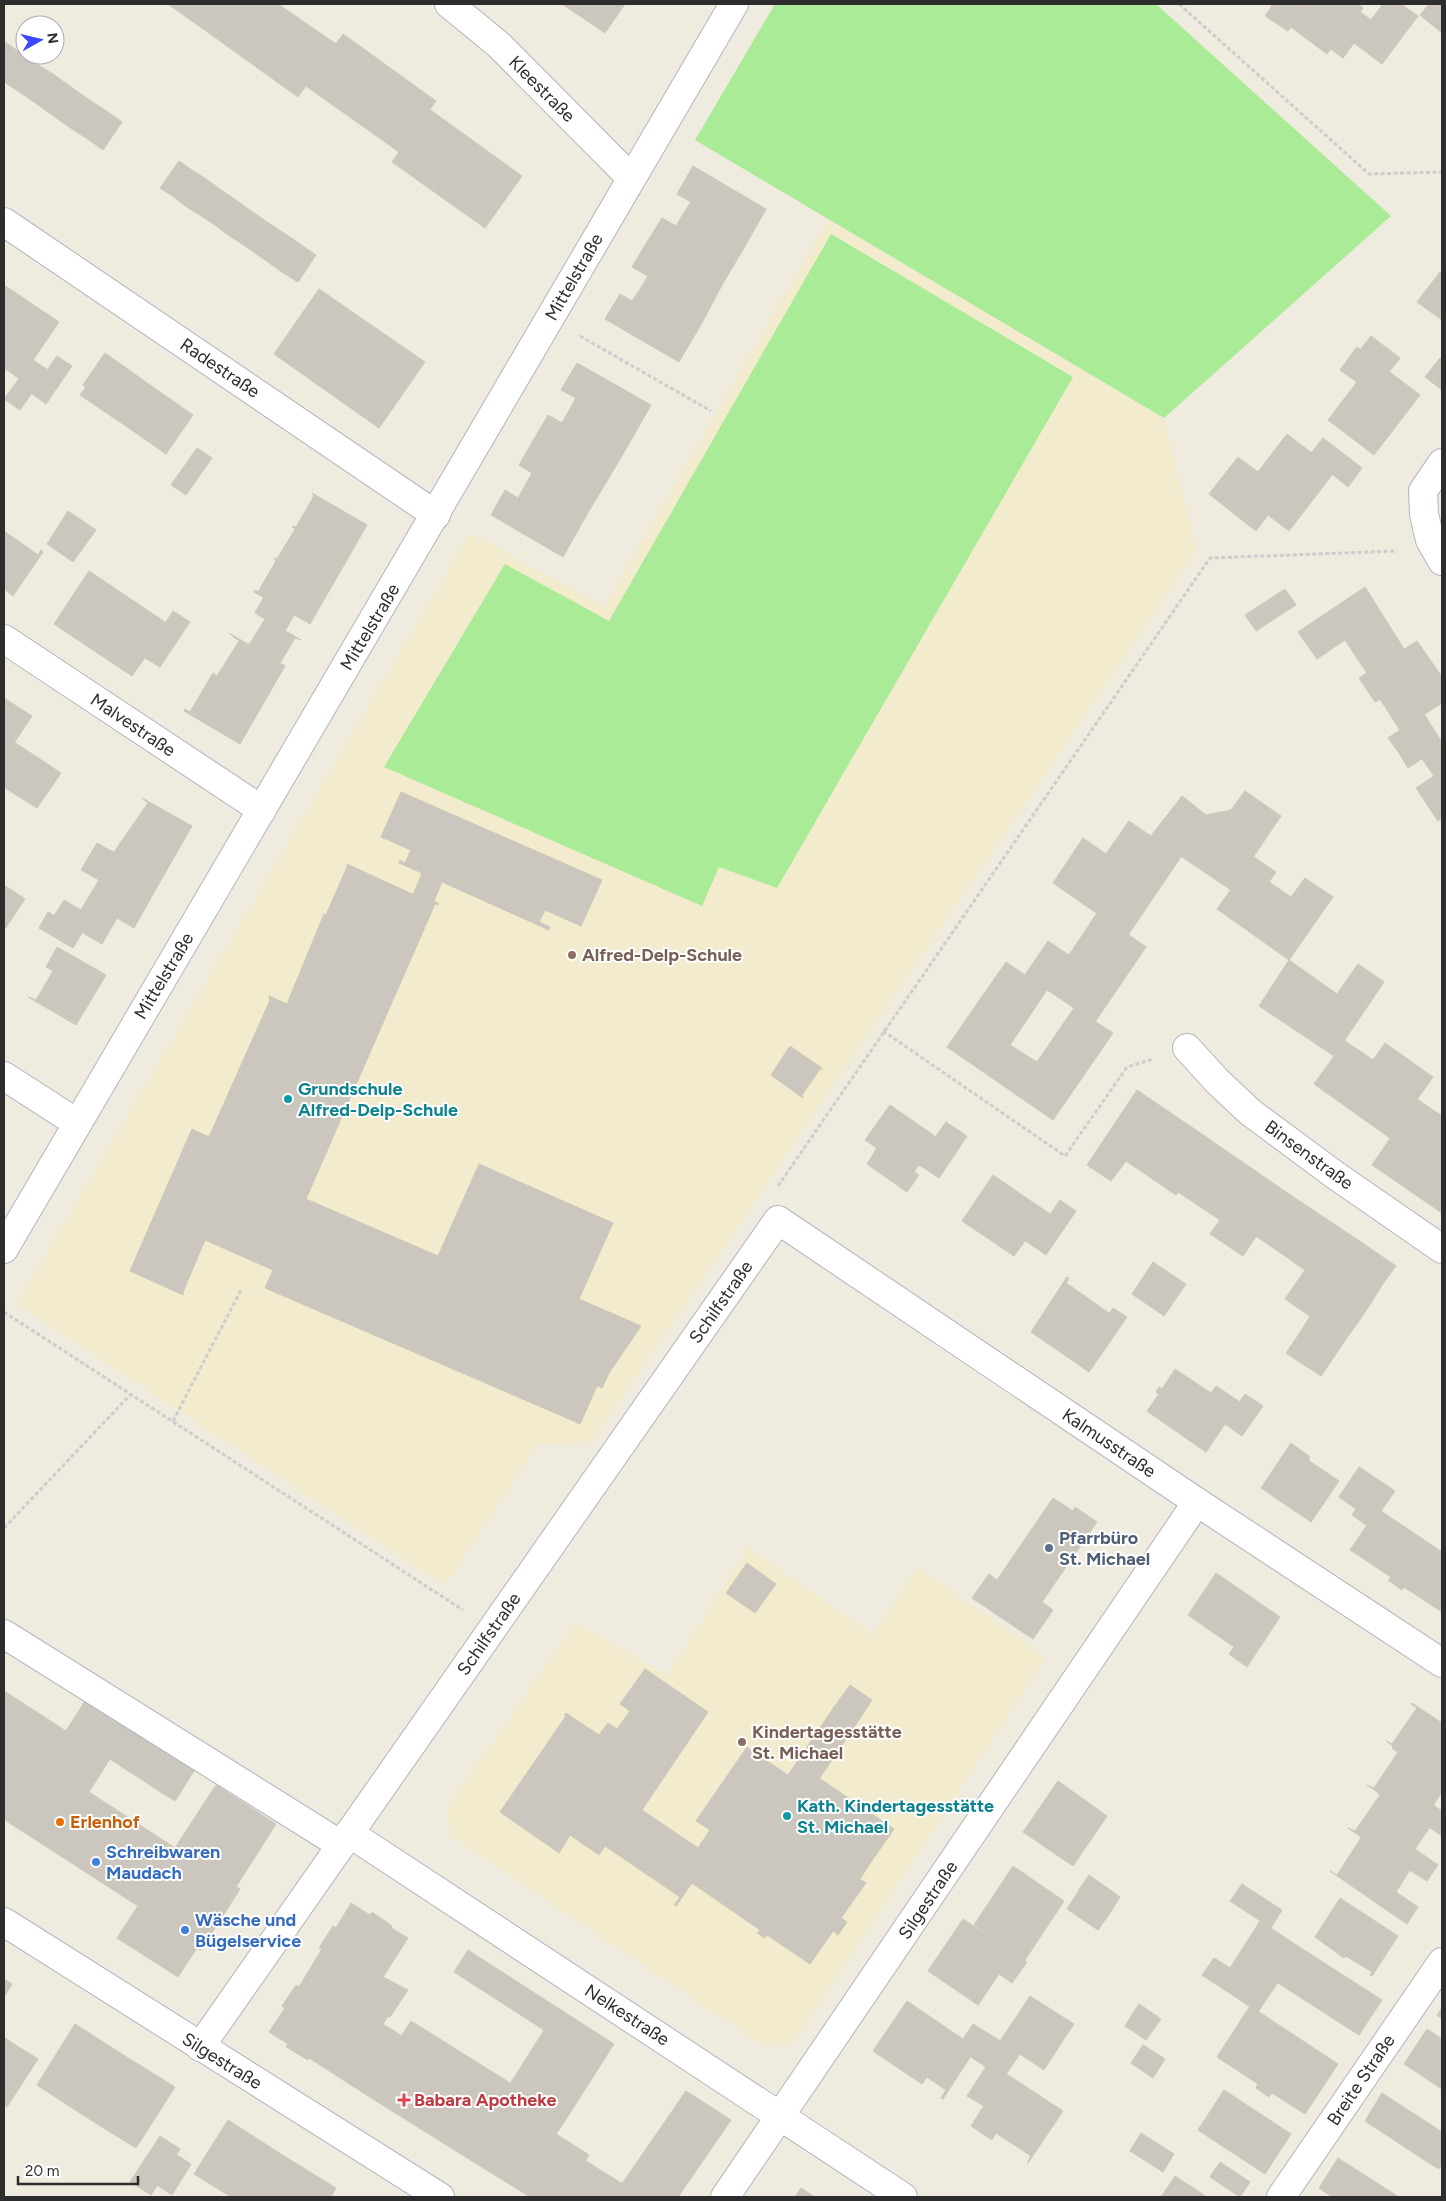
<svg xmlns="http://www.w3.org/2000/svg" width="1446" height="2201" font-family="Figtree,sans-serif">
  <style>
    .education { fill: #f2ebcd }
    .green { fill: #a9eb96 }
    .building { fill: #ccc7be; stroke: #ccc7b8 }
    .lines { fill: none; stroke-linecap: round; stroke-linejoin: round }
    .minor-casing { stroke: #b3b3c2; stroke-width: 30 }
    .path { stroke: #cdcdcd; stroke-width: 3; stroke-dasharray: 4 2.5; stroke-linecap: butt }
    .minor { stroke: #fff; stroke-width: 28 }
    .education-dot { fill: #8d6e63; stroke: #fff; stroke-width: 2 }
    .culture-dot { fill: #0f9aa8; stroke: #fff; stroke-width: 2 }
    .service-dot { fill: #5c6f8a; stroke: #fff; stroke-width: 2 }
    .food-dot { fill: #e8710a; stroke: #fff; stroke-width: 2 }
    .shop-dot { fill: #3f7fe0; stroke: #fff; stroke-width: 2 }
    .health-dot { fill: #e0444e; stroke: #fff; stroke-width: 2 }
    .labels { text-anchor: middle; dominant-baseline: central; stroke-width: 4; stroke-linejoin: round; paint-order: stroke }
    .street-label { font-size: 18px; fill: #2d2d2d; stroke: #fff }
    .education-label { font-size: 18px; font-weight: bold; fill: #785e54; stroke: #fff; text-anchor: start }
    .culture-label { font-size: 18px; font-weight: bold; fill: #0d838f; stroke: #fff; text-anchor: start }
    .service-label { font-size: 18px; font-weight: bold; fill: #4e5e75; stroke: #fff; text-anchor: start }
    .food-label { font-size: 18px; font-weight: bold; fill: #c56008; stroke: #fff; text-anchor: start }
    .shop-label { font-size: 18px; font-weight: bold; fill: #366cbe; stroke: #fff; text-anchor: start }
    .health-label { font-size: 18px; font-weight: bold; fill: #be3a42; stroke: #fff; text-anchor: start }
  </style>
  <rect width="100%" height="100%" fill="#f0ebdf"/>
  <g class="education">
    <polygon points="828,219 1164,418 1197,550 591,1443 538,1444 445,1586 16,1304 470,533 604,606"/>
    <polygon points="748,1547 873,1635 918,1567 1046,1658 794,2042 763,2046 451,1836 446,1809 575,1623 667,1675"/>
  </g>
  <g class="green">
    <polygon points="775,4 1156,4 1391,216 1164,418 695,140"/>
    <polygon points="831,234 1073,377 777,888 719,867 702,906 384,767 505,564 609,621"/>
  </g>
  <g class="building">
    <polygon points="168,4 224,4 206,31"/>
    <polygon points="224,4 278,4 336,44 298,97 206,31"/>
    <polygon points="562,4 625,4 605,33"/>
    <polygon points="1269,4 1309,4 1288,31 1265,16 1272,6"/>
    <polygon points="1309,4 1358,4 1363,8 1360,12 1371,20 1383,4 1401,4 1418,16 1382,64 1354,43 1343,58 1331,49 1327,54 1291,27"/>
    <polygon points="1429,4 1442,4 1442,33 1420,15"/>
    <polygon points="343,34 436,101 399,152 306,86"/>
    <polygon points="4,41 12,47 4,59"/>
    <polygon points="12,47 26,56 7,84 4,81 4,59"/>
    <polygon points="26,56 40,66 21,93 7,84"/>
    <polygon points="40,66 53,74 34,102 21,93"/>
    <polygon points="53,74 67,84 48,112 34,102"/>
    <polygon points="67,84 81,94 62,122 48,112"/>
    <polygon points="81,94 94,103 75,131 62,122"/>
    <polygon points="94,103 108,112 89,140 75,131"/>
    <polygon points="429,109 522,176 485,228 392,162"/>
    <polygon points="108,112 122,122 103,150 89,140"/>
    <polygon points="179,161 192,170 174,197 160,188"/>
    <polygon points="693,166 766,209 744,248 683,214 691,202 677,194"/>
    <polygon points="192,170 206,179 187,207 174,197"/>
    <polygon points="206,179 220,189 201,216 187,207"/>
    <polygon points="220,189 233,198 215,225 201,216"/>
    <polygon points="233,198 247,208 228,235 215,225"/>
    <polygon points="247,208 260,217 242,244 228,235"/>
    <polygon points="683,214 744,248 722,285 647,242 662,218 676,226"/>
    <polygon points="260,217 273,226 255,253 242,244"/>
    <polygon points="273,226 287,235 268,262 255,253"/>
    <polygon points="287,235 300,244 282,272 268,262"/>
    <polygon points="647,242 722,285 703,321 642,286 648,276 632,267"/>
    <polygon points="300,244 316,255 298,282 282,272"/>
    <polygon points="1440,272 1442,273 1442,320 1417,302"/>
    <polygon points="4,285 59,322 20,379 4,368"/>
    <polygon points="642,286 703,321 679,362 605,319 620,294 632,301"/>
    <polygon points="319,289 425,362 379,428 274,354"/>
    <polygon points="1371,336 1400,358 1389,372 1360,350"/>
    <polygon points="1357,347 1420,395 1374,455 1328,420 1357,382 1340,370"/>
    <polygon points="105,353 150,385 123,424 80,395 86,387 83,385"/>
    <polygon points="57,356 72,366 46,404 31,393"/>
    <polygon points="1440,358 1442,360 1442,367 1436,363"/>
    <polygon points="33,360 48,370 20,410 4,399"/>
    <polygon points="577,363 651,405 630,442 571,407 576,398 561,390"/>
    <polygon points="1436,363 1442,367 1442,390 1425,377"/>
    <polygon points="150,385 193,415 166,454 123,424"/>
    <polygon points="571,407 630,442 607,481 534,439 548,415 562,423"/>
    <polygon points="1287,434 1335,471 1289,531 1268,515 1256,531 1209,494 1238,457 1258,472"/>
    <polygon points="1323,438 1362,468 1348,487 1332,474 1335,471 1311,453"/>
    <polygon points="534,439 607,481 586,516 527,482 532,473 519,465"/>
    <polygon points="197,448 212,458 186,495 171,485"/>
    <polygon points="527,482 586,516 563,557 491,515 505,490 518,498"/>
    <polygon points="312,493 367,525 348,558 293,526 296,527 314,496"/>
    <polygon points="68,511 96,530 73,562 47,544"/>
    <polygon points="293,526 348,558 329,591 274,558 277,559 295,529 292,527"/>
    <polygon points="4,531 38,555 41,550 43,552 13,596 4,589"/>
    <polygon points="274,558 329,591 310,624 254,592 255,590 258,592 276,561"/>
    <polygon points="89,571 168,624 132,676 54,624"/>
    <polygon points="1365,587 1404,649 1367,673 1345,640 1317,659 1298,632"/>
    <polygon points="1285,589 1296,605 1256,631 1245,615"/>
    <polygon points="264,597 294,615 285,631 255,613"/>
    <polygon points="173,611 190,622 160,667 145,658 168,624 166,622"/>
    <polygon points="265,619 301,640 295,638 280,663 249,645"/>
    <polygon points="229,633 285,666 240,744 184,711 185,709 190,712 213,673 217,676 239,641"/>
    <polygon points="1417,641 1442,677 1442,703 1400,730 1380,699 1375,702 1359,678"/>
    <polygon points="4,698 32,716 4,758"/>
    <polygon points="1424,714 1434,730 1399,753 1388,738"/>
    <polygon points="1434,730 1442,742 1442,746 1408,768 1399,753"/>
    <polygon points="14,742 40,759 16,795 4,787 4,758"/>
    <polygon points="1442,746 1442,818 1438,821 1416,788 1434,776 1422,759"/>
    <polygon points="40,759 61,773 37,808 16,795"/>
    <polygon points="1245,791 1281,816 1231,890 1151,836 1182,796 1206,815 1231,810"/>
    <polygon points="401,792 602,880 581,926 545,910 539,922 550,927 549,930 442,882 434,901 439,904 438,905 435,904 306,1199 438,1256 479,1164 613,1223 579,1299 641,1326 609,1373 560,1352 554,1367 586,1380 569,1419 265,1288 273,1270 205,1240 183,1292 183,1295 130,1271 192,1129 209,1137 270,1000 269,996 287,1004 324,914 326,915 347,867 347,864 412,894 414,893 422,873 399,863 400,860 405,863 411,850 381,837"/>
    <polygon points="142,798 192,826 161,880 107,849 114,852 148,803"/>
    <polygon points="1129,821 1181,857 1128,935 1053,883 1083,838 1106,854"/>
    <polygon points="97,843 161,880 134,928 87,900 99,880 81,870"/>
    <polygon points="1254,857 1276,872 1269,882 1291,897 1305,878 1333,897 1289,960 1217,909"/>
    <polygon points="4,885 25,899 5,929 4,928"/>
    <polygon points="64,900 81,910 87,900 117,918 102,944 54,916"/>
    <polygon points="48,912 82,933 73,948 39,928"/>
    <polygon points="1097,913 1146,947 1095,1022 1025,975 1048,941 1069,955"/>
    <polygon points="57,947 106,975 76,1025 28,997 36,1000 53,971 46,967"/>
    <polygon points="1289,960 1337,994 1358,964 1384,982 1334,1056 1259,1006"/>
    <polygon points="1006,962 1047,990 1010,1045 1037,1062 1074,1008 1113,1033 1053,1120 947,1047"/>
    <polygon points="1345,1041 1373,1060 1385,1043 1433,1077 1390,1138 1314,1084"/>
    <polygon points="790,1046 823,1069 820,1069 802,1095 803,1098 771,1075"/>
    <polygon points="1137,1090 1212,1141 1176,1195 1126,1161 1111,1181 1087,1165"/>
    <polygon points="1417,1099 1442,1116 1442,1213 1372,1165"/>
    <polygon points="890,1105 942,1141 924,1168 919,1165 914,1172 919,1175 907,1192 867,1164 877,1148 865,1140"/>
    <polygon points="946,1122 967,1136 939,1178 924,1168 942,1141 936,1136"/>
    <polygon points="1212,1141 1286,1192 1243,1256 1210,1234 1220,1220 1178,1192"/>
    <polygon points="993,1175 1050,1214 1030,1244 1025,1241 1014,1256 962,1221"/>
    <polygon points="1286,1192 1361,1242 1311,1317 1285,1299 1305,1270 1256,1236"/>
    <polygon points="1060,1200 1076,1211 1046,1255 1030,1244"/>
    <polygon points="1361,1242 1396,1266 1382,1285 1348,1261"/>
    <polygon points="1348,1261 1382,1285 1371,1303 1336,1279"/>
    <polygon points="1153,1262 1186,1284 1164,1316 1132,1294"/>
    <polygon points="1067,1277 1069,1278 1066,1283 1109,1313 1113,1308 1127,1317 1089,1372 1031,1332"/>
    <polygon points="1336,1279 1371,1303 1359,1321 1324,1297"/>
    <polygon points="1324,1297 1359,1321 1346,1339 1311,1315"/>
    <polygon points="1311,1315 1346,1339 1334,1357 1299,1334"/>
    <polygon points="1299,1334 1334,1357 1321,1376 1286,1353"/>
    <polygon points="560,1352 609,1373 602,1388 554,1367"/>
    <polygon points="1175,1369 1211,1393 1216,1386 1240,1402 1206,1452 1147,1411 1159,1394 1156,1392 1159,1387 1162,1389"/>
    <polygon points="586,1380 597,1386 580,1424 569,1419"/>
    <polygon points="1245,1394 1263,1406 1242,1436 1225,1424"/>
    <polygon points="1291,1443 1310,1457 1308,1460 1339,1481 1311,1522 1261,1488"/>
    <polygon points="1359,1467 1377,1479 1356,1509 1339,1497"/>
    <polygon points="1377,1479 1395,1491 1381,1511 1378,1509 1366,1525 1352,1515"/>
    <polygon points="1053,1498 1073,1511 1075,1507 1097,1522 1042,1602 1024,1589 1003,1619 972,1598 989,1574 997,1580"/>
    <polygon points="1378,1509 1442,1552 1442,1612 1404,1587 1402,1590 1388,1580 1391,1577 1350,1550"/>
    <polygon points="747,1563 776,1584 755,1613 726,1593"/>
    <polygon points="1216,1573 1280,1617 1247,1667 1229,1654 1234,1647 1188,1615"/>
    <polygon points="1024,1589 1053,1610 1033,1639 1003,1619"/>
    <polygon points="645,1669 708,1712 642,1810 698,1848 710,1830 696,1821 747,1747 811,1791 819,1778 894,1829 869,1865 862,1861 853,1875 866,1883 841,1918 847,1922 838,1935 833,1931 810,1964 767,1935 765,1938 757,1933 760,1930 692,1883 676,1906 674,1905 680,1897 605,1846 599,1855 570,1835 559,1853 500,1812 566,1716 564,1715 566,1713 599,1735 608,1723 617,1729 630,1711 620,1704"/>
    <polygon points="850,1685 872,1700 855,1726 832,1710"/>
    <polygon points="4,1691 66,1731 8,1822 4,1819"/>
    <polygon points="85,1701 101,1711 81,1741 66,1731"/>
    <polygon points="1412,1703 1442,1723 1442,1775 1440,1778 1386,1741 1392,1744 1417,1708 1411,1704"/>
    <polygon points="832,1710 855,1726 811,1791 788,1775"/>
    <polygon points="101,1711 116,1721 97,1751 81,1741"/>
    <polygon points="116,1721 132,1731 113,1761 97,1751"/>
    <polygon points="66,1731 110,1759 89,1792 175,1848 216,1785 276,1824 236,1887 240,1889 201,1950 197,1948 178,1977 117,1938 138,1906 8,1822"/>
    <polygon points="132,1731 147,1741 128,1771 113,1761"/>
    <polygon points="147,1741 163,1751 144,1781 128,1771"/>
    <polygon points="1393,1746 1442,1779 1442,1792 1422,1822 1367,1785 1374,1788 1398,1752 1392,1748"/>
    <polygon points="163,1751 179,1761 159,1791 144,1781"/>
    <polygon points="179,1761 194,1771 175,1801 159,1791"/>
    <polygon points="1058,1781 1107,1816 1073,1866 1023,1832"/>
    <polygon points="1375,1790 1430,1827 1403,1866 1348,1828 1355,1831 1380,1795"/>
    <polygon points="1433,1805 1442,1811 1442,1836 1422,1822"/>
    <polygon points="1356,1833 1410,1870 1385,1909 1330,1871 1337,1875 1361,1838"/>
    <polygon points="1415,1849 1438,1865 1427,1881 1403,1866"/>
    <polygon points="862,1861 869,1865 860,1879 853,1875"/>
    <polygon points="1013,1866 1064,1901 1025,1960 974,1925"/>
    <polygon points="1089,1875 1120,1897 1110,1913 1078,1891"/>
    <polygon points="1242,1884 1282,1910 1271,1928 1230,1901"/>
    <polygon points="1078,1892 1110,1913 1098,1930 1067,1909"/>
    <polygon points="1396,1892 1418,1907 1407,1924 1385,1909"/>
    <polygon points="1340,1898 1398,1936 1372,1976 1370,1975 1372,1972 1346,1956 1344,1958 1315,1937"/>
    <polygon points="351,1903 370,1915 372,1912 392,1926 391,1928 408,1938 383,1977 408,1990 390,2017 388,2016 383,2024 402,2036 365,2094 309,2058 308,2060 286,2047 288,2044 269,2032 285,2008 282,2006 296,1985 299,1987 322,1949 319,1948 333,1926 336,1928"/>
    <polygon points="963,1919 1027,1962 1012,1983 999,1974 978,2005 928,1971"/>
    <polygon points="1260,1921 1301,1948 1258,2012 1202,1975 1214,1958 1230,1968"/>
    <polygon points="1301,1948 1382,2000 1359,2035 1278,1983"/>
    <polygon points="468,1950 558,2008 544,2030 454,1972"/>
    <polygon points="4,1979 12,1984 4,1997"/>
    <polygon points="1030,1996 1074,2024 1062,2042 1019,2013"/>
    <polygon points="907,2001 976,2048 943,2099 941,2098 946,2090 927,2077 922,2084 873,2051"/>
    <polygon points="1139,2004 1161,2019 1146,2040 1125,2026"/>
    <polygon points="1250,2006 1338,2064 1305,2114 1272,2093 1269,2097 1256,2088 1258,2084 1217,2057"/>
    <polygon points="558,2008 614,2044 561,2127 505,2092"/>
    <polygon points="1442,2008 1442,2019 1437,2015"/>
    <polygon points="1019,2013 1062,2042 1044,2070 1000,2041"/>
    <polygon points="411,2021 510,2083 464,2156 365,2094"/>
    <polygon points="75,2024 125,2056 86,2117 37,2085"/>
    <polygon points="973,2024 1002,2042 986,2067 971,2057 976,2048 963,2039"/>
    <polygon points="1427,2029 1442,2039 1442,2089 1404,2064"/>
    <polygon points="4,2037 17,2046 4,2067"/>
    <polygon points="1002,2042 1020,2054 984,2106 967,2096"/>
    <polygon points="1143,2045 1165,2059 1153,2078 1131,2063"/>
    <polygon points="17,2046 38,2059 7,2107 4,2105 4,2067"/>
    <polygon points="125,2056 175,2087 136,2148 86,2117"/>
    <polygon points="1005,2073 1063,2111 1028,2163 1027,2163 1031,2156 996,2133 992,2140 971,2126"/>
    <polygon points="1224,2090 1291,2134 1265,2174 1198,2130"/>
    <polygon points="686,2091 731,2120 678,2197 563,2197 586,2161 621,2183 624,2181"/>
    <polygon points="505,2092 561,2127 556,2134 589,2155 563,2197 530,2197 464,2156"/>
    <polygon points="1382,2093 1442,2132 1442,2142 1429,2163 1365,2121"/>
    <polygon points="228,2120 284,2156 258,2197 231,2197 194,2174"/>
    <polygon points="1141,2133 1174,2154 1163,2172 1130,2151"/>
    <polygon points="160,2136 180,2149 151,2195 130,2182"/>
    <polygon points="1442,2142 1442,2158 1435,2153"/>
    <polygon points="1435,2153 1442,2158 1442,2163 1439,2169 1429,2163"/>
    <polygon points="177,2155 191,2164 172,2195 157,2185"/>
    <polygon points="284,2156 336,2188 331,2197 258,2197"/>
    <polygon points="1338,2158 1399,2197 1332,2197 1319,2188"/>
    <polygon points="1220,2162 1250,2182 1240,2197 1210,2177"/>
    <polygon points="1175,2176 1207,2197 1161,2197"/>
    <polygon points="801,2188 815,2197 795,2197"/>
  </g>
  <g class="lines">
    <g class="minor-casing">
      <g id="minor">
        <polyline points="449,4 499,45 631,178"/>
        <polyline points="4,222 436,515"/>
        <polyline points="1442,463 1423,491 1424,514 1430,540 1442,561"/>
        <polyline points="4,639 262,810"/>
        <polyline points="1187,1048 1217,1081 1250,1112 1335,1175 1442,1249"/>
        <polyline points="4,1076 77,1123"/>
        <polyline points="4,1249 734,4"/>
        <polyline points="4,1634 341,1845"/>
        <polyline points="349,1833 903,2197"/>
        <polyline points="4,1922 440,2197"/>
        <polyline points="200,2047 778,1220 1197,1502 1442,1663"/>
        <polyline points="725,2197 1197,1502"/>
        <polyline points="1281,2197 1442,1962"/>
      </g>
    </g>
    <g class="path">
      <polyline points="1179,4 1369,174 1442,172"/>
      <polyline points="580,336 711,411"/>
      <polyline points="883,1031 1065,1156 1127,1067 1153,1059"/>
      <polyline points="778,1186 1210,558 1397,551"/>
      <polyline points="4,1312 463,1610"/>
      <polyline points="173,1421 241,1290"/>
      <polyline points="4,1528 130,1395"/>
    </g>
    <use href="#minor" class="minor"/>
  </g>
  <g class="education-dot">
    <circle cx="572" cy="955" r="5"/>
    <circle cx="742" cy="1742" r="5"/>
  </g>
  <g class="culture-dot">
    <circle cx="288" cy="1099" r="5"/>
    <circle cx="787" cy="1816" r="5"/>
  </g>
  <circle class="service-dot" cx="1049" cy="1548" r="5"/>
  <circle class="food-dot" cx="60" cy="1822" r="5"/>
  <g class="shop-dot">
    <circle cx="96" cy="1862" r="5"/>
    <circle cx="185" cy="1930" r="5"/>
  </g>
  <path class="health-dot" d="M401.5 2092.5h5v5h5v5h-5v5h-5v-5h-5v-5h5z"/>
  <g class="labels">
    <g class="street-label">
      <text transform="translate(542 89) rotate(45)">Kleestraße</text>
      <text transform="translate(574 277) rotate(-60)">Mittelstraße</text>
      <text transform="translate(220 368) rotate(34)">Radestraße</text>
      <text transform="translate(370 627) rotate(-59)">Mittelstraße</text>
      <text transform="translate(133 725) rotate(34)">Malvestraße</text>
      <text transform="translate(164 976) rotate(-59)">Mittelstraße</text>
      <text transform="translate(1309 1155) rotate(36)">Binsenstraße</text>
      <text transform="translate(721 1302) rotate(-55)">Schilfstraße</text>
      <text transform="translate(1109 1443) rotate(34)">Kalmusstraße</text>
      <text transform="translate(489 1634) rotate(-55)">Schilfstraße</text>
      <text transform="translate(928 1900) rotate(-56)">Silgestraße</text>
      <text transform="translate(627 2015) rotate(33)">Nelkestraße</text>
      <text transform="translate(222 2061) rotate(32)">Silgestraße</text>
      <text transform="translate(1361 2080) rotate(-56)">Breite Straße</text>
    </g>
    <g class="education-label">
      <text x="582" y="955">Alfred-Delp-Schule</text>
      <text x="752" y="1732">Kindertagesstätte<tspan x="752" dy="21">St. Michael</tspan></text>
    </g>
    <g class="culture-label">
      <text x="298" y="1089">Grundschule<tspan x="298" dy="21">Alfred-Delp-Schule</tspan></text>
      <text x="797" y="1806">Kath. Kindertagesstätte<tspan x="797" dy="21">St. Michael</tspan></text>
    </g>
    <g class="service-label">
      <text x="1059" y="1538">Pfarrbüro<tspan x="1059" dy="21">St. Michael</tspan></text>
    </g>
    <g class="food-label">
      <text x="70" y="1822">Erlenhof</text>
    </g>
    <g class="shop-label">
      <text x="106" y="1852">Schreibwaren<tspan x="106" dy="21">Maudach</tspan></text>
      <text x="195" y="1920">Wäsche und<tspan x="195" dy="21">Bügelservice</tspan></text>
    </g>
    <g class="health-label">
      <text x="414" y="2100">Babara Apotheke</text>
    </g>
  </g>
  <rect width="1446" height="2201" fill="none" stroke="#2d2d2d" stroke-width="10"/>
  <g transform="translate(40 40) rotate(82)"><circle r="24" fill="#ffffff" stroke="#ababab"/>
  <path d="M0-4L9 19L0 12L-9 19Z" fill="#3c48ff"/>
  <text y="-8" font-size="14" font-weight="bold" text-anchor="middle" fill="#2d2d2d">N</text>
  </g>
  <path d="M18 2176v8h120v-8" fill="none" stroke="#2d2d2d" stroke-width="2.5"/>
  <text x="25" y="2176" font-size="15" fill="#2d2d2d" stroke="#ffffff" stroke-width="4" paint-order="stroke">20 m</text>
</svg>
